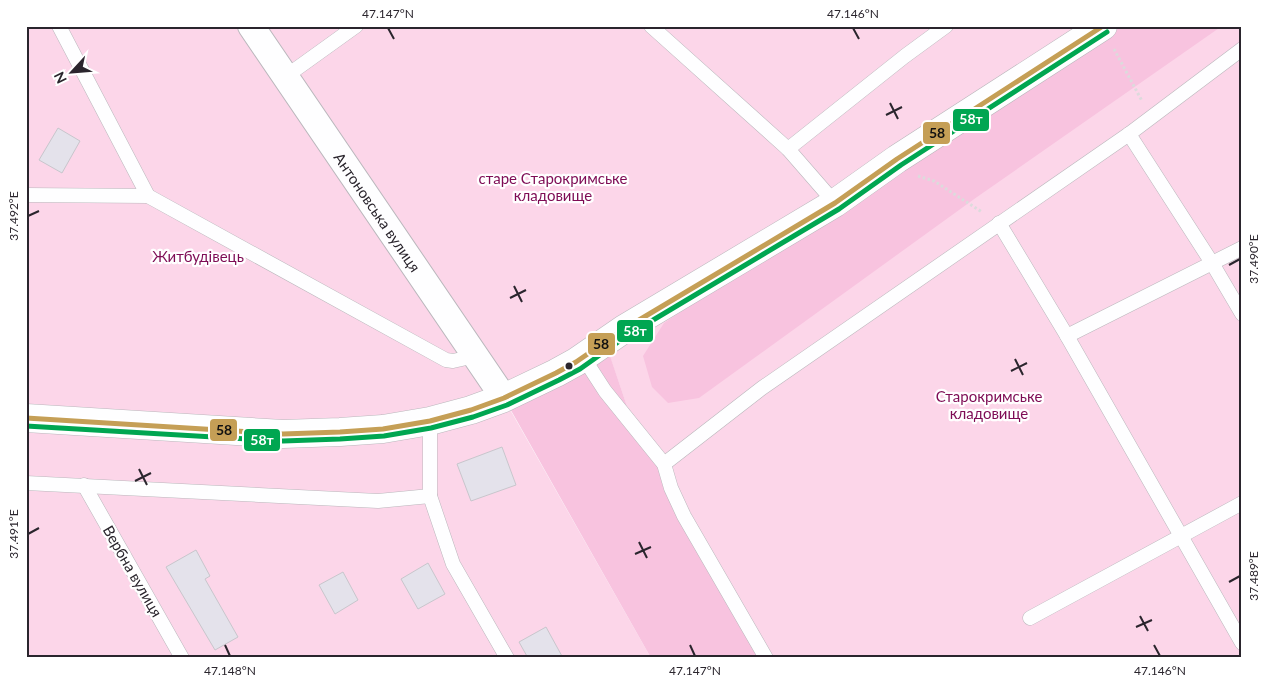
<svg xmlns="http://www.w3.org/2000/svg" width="1268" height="684" font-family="Lato,sans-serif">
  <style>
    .green { fill: #fcd6e9 }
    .forest { fill: #f8c3df }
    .building { fill: #e4e2eb; stroke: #c8c6cc }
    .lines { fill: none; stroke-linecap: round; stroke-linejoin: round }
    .service-casing { stroke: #bab7bc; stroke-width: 15 }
    .minor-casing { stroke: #bab7bc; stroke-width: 28 }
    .tertiary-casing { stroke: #bab7bc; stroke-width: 29 }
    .path { stroke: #dcdbdc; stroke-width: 3; stroke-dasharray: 2.5 2.5; stroke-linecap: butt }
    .service { stroke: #fefeff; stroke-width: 14 }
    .minor { stroke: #fefeff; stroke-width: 26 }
    .tertiary { stroke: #fefeff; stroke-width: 28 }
    .bus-1-casing { stroke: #fff; stroke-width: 9 }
    .bus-2-casing { stroke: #fff; stroke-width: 9 }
    .bus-1 { stroke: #c59f56; stroke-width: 5 }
    .bus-2 { stroke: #00a651; stroke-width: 5 }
    .ticks { fill: none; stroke: #2a252d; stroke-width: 2 }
    .bus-dot { fill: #2a252d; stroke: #fff; stroke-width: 2 }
    .labels { text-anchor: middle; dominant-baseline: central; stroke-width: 4.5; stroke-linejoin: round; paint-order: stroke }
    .park-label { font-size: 15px; fill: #7e0c55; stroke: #fff }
    .street-label { font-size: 15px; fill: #2a252d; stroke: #fff }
    .line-badge { stroke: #fff; stroke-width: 2 }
    .badge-label { font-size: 14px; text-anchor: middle; font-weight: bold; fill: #fff }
    .pale-badge-label { font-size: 14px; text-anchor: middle; font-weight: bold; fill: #111 }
    .neatline { fill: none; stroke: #2a252d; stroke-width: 2 }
    .ticks-label { font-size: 12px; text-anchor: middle; fill: #2a252d }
  </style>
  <rect width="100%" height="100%" fill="#fbfafc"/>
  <polygon class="green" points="26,26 1242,26 1242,658 766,658 634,427 605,342 504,399 651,658 26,658"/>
  <g class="forest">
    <polygon points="1103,26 1222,26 977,197 699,398 668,403 652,387 643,356 664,323"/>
    <polygon points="605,341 634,427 664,464 766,658 651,658 504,398"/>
  </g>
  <g class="building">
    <polygon points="58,128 80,141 62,173 39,160"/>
    <polygon points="502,447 516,485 471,501 457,464"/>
    <polygon points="196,550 210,576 205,579 238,637 215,650 166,567"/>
    <polygon points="428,563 445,594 418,609 401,579"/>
    <polygon points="343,572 358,600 335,614 319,585"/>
    <polygon points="546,627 563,658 528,658 519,642"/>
  </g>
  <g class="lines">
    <g class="service-casing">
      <g id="service">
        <polyline points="59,26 148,196"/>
        <polyline points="651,26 788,149 835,203"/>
        <polyline points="285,77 356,26"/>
        <polyline points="1129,134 1212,263 1242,314"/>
        <polyline points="788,149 905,56 946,26"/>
        <polyline points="26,195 148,196 446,360 453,361 475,356"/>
        <polyline points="999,223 1067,336 1242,643"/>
        <polyline points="1067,336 1242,248"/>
        <polyline points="583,357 605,391 664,464 671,488 684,516 766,658"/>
        <polyline points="430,421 430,496 453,564 507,658"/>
        <polyline points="664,464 762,388 1129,134 1242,49"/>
        <polyline points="26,483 378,501 430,496"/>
        <polyline points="84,485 182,658"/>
        <polyline points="1030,618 1242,503"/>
      </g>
    </g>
    <g class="minor-casing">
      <g id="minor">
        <path id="s1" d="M251,26L504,398"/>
      </g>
    </g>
    <g class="tertiary-casing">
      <polyline id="tertiary" points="26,418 283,434 340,432 383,429 430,421 471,410 504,398 556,373 576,362 624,329 835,203 897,159 1103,26"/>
    </g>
    <g class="path">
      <polyline points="1114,49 1142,101"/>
      <polyline points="918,176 934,181 982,212"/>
    </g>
    <use href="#service" class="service"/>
    <use href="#minor" class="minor"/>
    <use href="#tertiary" class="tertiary"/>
    <g class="bus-1-casing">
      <polyline id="bus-1" points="26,418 283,434 340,432 383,429 430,421 471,410 504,398 556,373 576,362 624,329 835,203 897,159 1103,26"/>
    </g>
    <g class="bus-2-casing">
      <polyline id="bus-2" points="26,426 283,441 340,439 384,436 431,428 473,417 507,405 559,380 580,369 628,335 839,209 901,165 1107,32"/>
    </g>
    <use href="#bus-1" class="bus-1"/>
    <use href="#bus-2" class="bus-2"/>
  </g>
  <path class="ticks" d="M388,28L394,39M853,28L859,39M890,103L898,119M886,115L902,107M28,216L39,211M1229,265L1240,259M514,286L522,302M510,298L526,290M1015,359L1023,375M1011,371L1027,363M139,469L147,485M135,481L151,473M28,534L39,528M639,542L647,558M635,554L651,547M1229,582L1240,576M1140,616L1148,631M1136,627L1152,620M225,645L230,656M690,645L695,656M1154,645L1160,656"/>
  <circle class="bus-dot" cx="569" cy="366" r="4.5"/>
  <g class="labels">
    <g class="park-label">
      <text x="553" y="178">старе Старокримське<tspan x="553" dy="17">кладовище</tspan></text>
      <text x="198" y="256">Житбудівець</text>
      <text x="989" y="396">Старокримське<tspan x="989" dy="17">кладовище</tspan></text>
    </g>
    <g class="street-label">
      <text stroke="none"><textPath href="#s1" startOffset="225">Антоновська вулиця</textPath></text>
      <text transform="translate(133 571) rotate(60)">Вербна вулиця</text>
    </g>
  </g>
  <g class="line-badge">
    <rect x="952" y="108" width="38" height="24" rx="5" fill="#00a651"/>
    <rect x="922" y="121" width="29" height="24" rx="5" fill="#c59f56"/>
    <rect x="616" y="319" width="38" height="24" rx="5" fill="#00a651"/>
    <rect x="587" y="332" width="29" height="24" rx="5" fill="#c59f56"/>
    <rect x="209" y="418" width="29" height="24" rx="5" fill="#c59f56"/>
    <rect x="243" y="428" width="38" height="24" rx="5" fill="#00a651"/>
  </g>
  <g class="badge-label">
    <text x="971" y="124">58т</text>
    <text x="635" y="336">58т</text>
    <text x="262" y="445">58т</text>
  </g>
  <g class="pale-badge-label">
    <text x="937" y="138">58</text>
    <text x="601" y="349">58</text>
    <text x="224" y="435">58</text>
  </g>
  <rect width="1268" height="684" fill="none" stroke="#ffffff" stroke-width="55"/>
  <g transform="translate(72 72) rotate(244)" stroke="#ffffff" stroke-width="4" paint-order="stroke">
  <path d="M0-4L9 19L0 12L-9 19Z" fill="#2a252d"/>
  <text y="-8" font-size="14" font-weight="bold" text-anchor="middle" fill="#2a252d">N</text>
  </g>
  <rect x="28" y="28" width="1212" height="628" class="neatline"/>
  <g class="ticks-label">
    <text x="388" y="18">47.147°N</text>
    <text x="853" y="18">47.146°N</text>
    <text transform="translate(14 216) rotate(-90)" y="4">37.492°E</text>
    <text transform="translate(1254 259) rotate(-90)" y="4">37.490°E</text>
    <text transform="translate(14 534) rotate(-90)" y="4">37.491°E</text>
    <text transform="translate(1254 576) rotate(-90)" y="4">37.489°E</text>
    <text x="230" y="675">47.148°N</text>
    <text x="695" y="675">47.147°N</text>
    <text x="1160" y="675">47.146°N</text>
  </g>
</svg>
